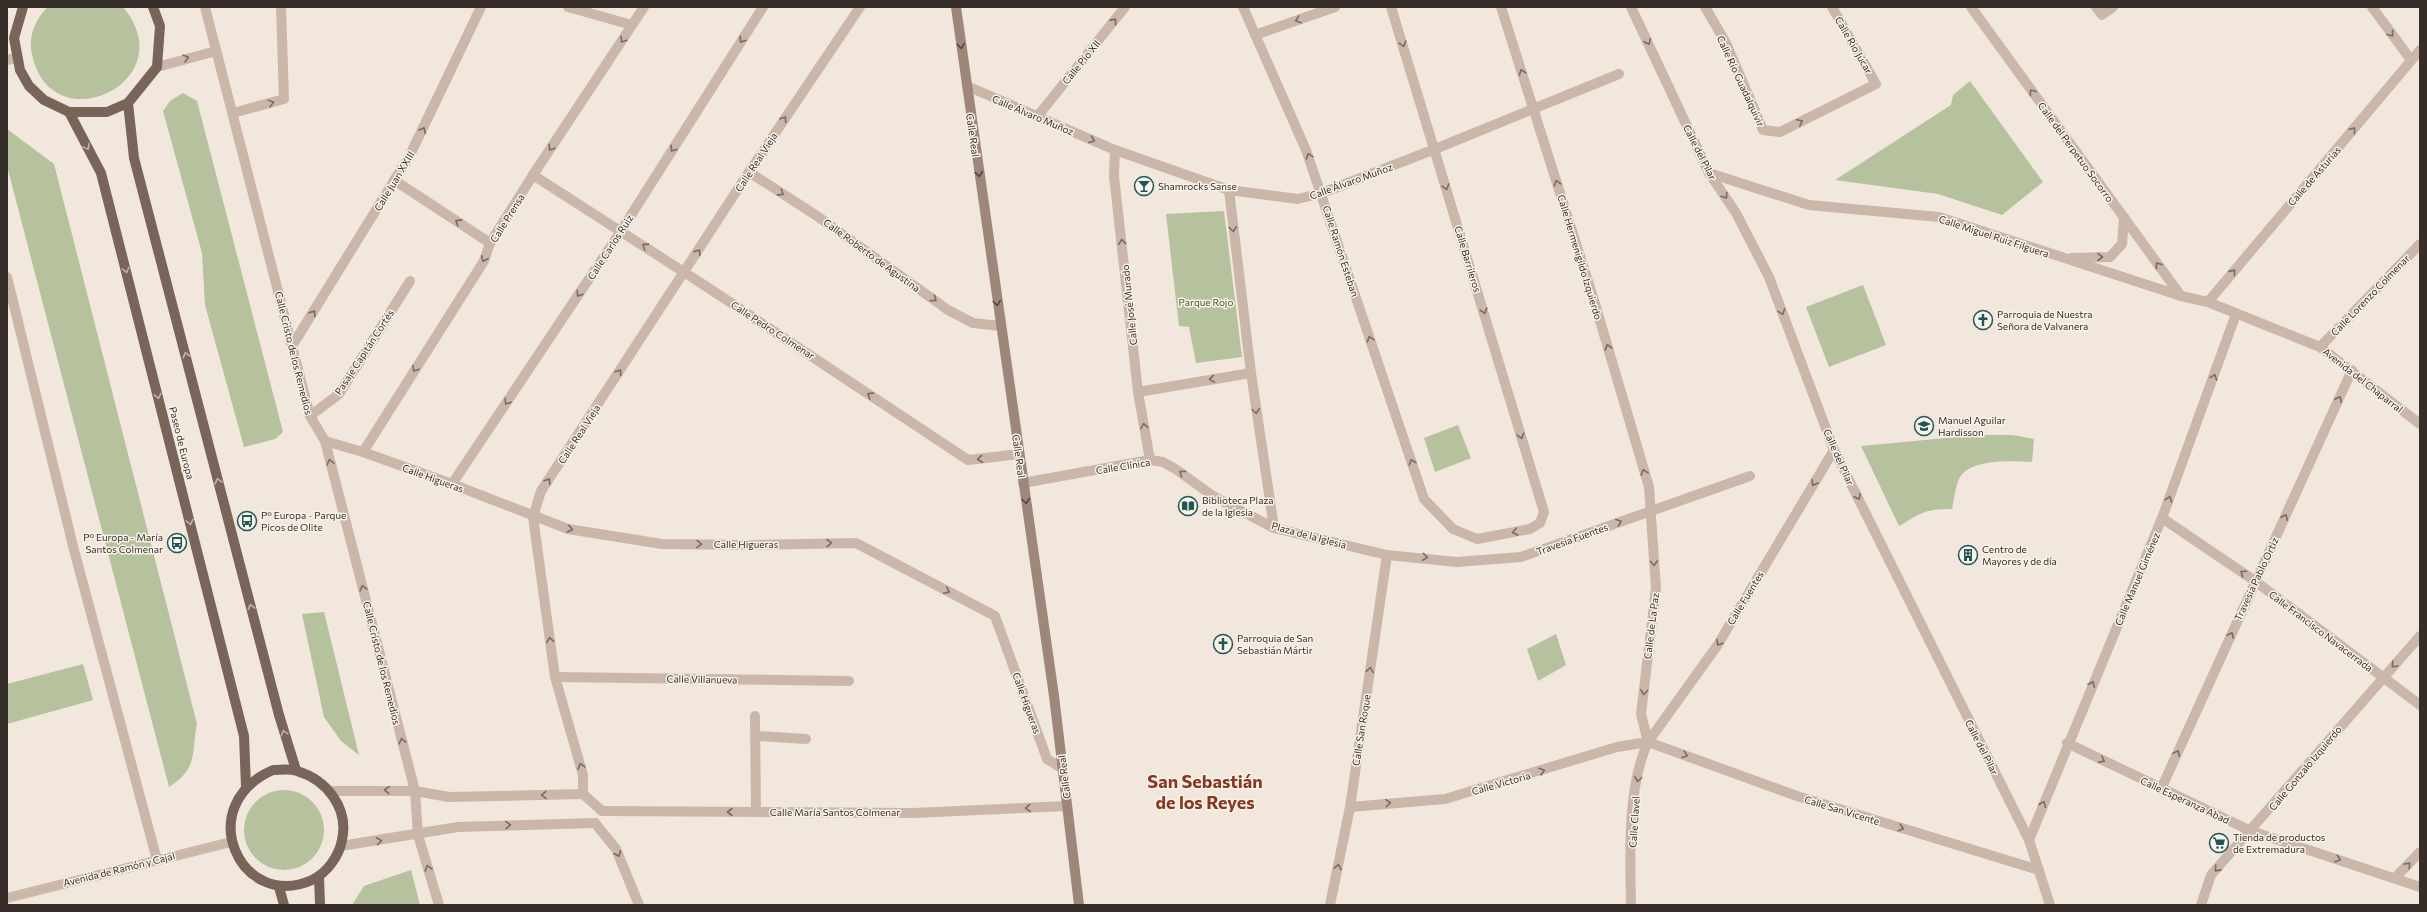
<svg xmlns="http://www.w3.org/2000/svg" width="2427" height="912" font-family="Commissioner,sans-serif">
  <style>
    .green { fill: #b6c19d }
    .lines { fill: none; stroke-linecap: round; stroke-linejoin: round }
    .street { stroke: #cab7a9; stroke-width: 10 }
    .secondary { stroke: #9e867a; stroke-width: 10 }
    .primary { stroke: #79645a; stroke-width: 10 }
    .oneway { stroke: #796b63 }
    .oneway2 { stroke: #51433d }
    .oneway3 { stroke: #bfb2a9 }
    .labels { text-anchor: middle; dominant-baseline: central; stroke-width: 3; stroke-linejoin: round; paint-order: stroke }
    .street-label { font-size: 10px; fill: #372d29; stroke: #f9f2e9 }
    .poi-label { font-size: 10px; fill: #372d29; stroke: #f9f2e9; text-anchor: start }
    .park-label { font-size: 10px; fill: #47552d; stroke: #f9f2e9 }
    .town-label { font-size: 18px; font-weight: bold; fill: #853823; stroke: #f9f2e9 }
  </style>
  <rect width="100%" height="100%" fill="#f2e7dd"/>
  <g class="green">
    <path d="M48,7H123C186,82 50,145 32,54C28,37 35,19 48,7Z"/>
    <polygon points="1970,81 2043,182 2002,215 1938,194 1835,180 1951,105 1953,95"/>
    <polygon points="183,93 197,101 283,432 275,439 244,447 205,305 202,253 163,111 170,101"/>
    <path d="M7,129L54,164L197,724C191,752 199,768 169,787L7,166Z"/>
    <polygon points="1224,211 1242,357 1196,363 1189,327 1179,326 1166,214"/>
    <polygon points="1863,285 1886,345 1829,367 1806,307"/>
    <polygon points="1458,425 1471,458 1435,472 1424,438"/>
    <path d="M1978,435H2013L2034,439L2032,462C2012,461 1969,458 1959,479C1955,488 1954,500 1952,509C1923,509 1922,513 1899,526L1861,446Z"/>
    <polygon points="324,612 359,755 341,741 324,717 302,614"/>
    <polygon points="1556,634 1566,665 1538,681 1527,649"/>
    <polygon points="83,664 93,700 7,724 7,684"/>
    <circle cx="284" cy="830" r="40"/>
    <polygon points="411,870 420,905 352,905 364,886"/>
  </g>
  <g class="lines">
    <g class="street">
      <polyline points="205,7 310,416 325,441 415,791 418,835 439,905"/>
      <polyline points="568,7 632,25"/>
      <polyline points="1243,7 1306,150 1424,499 1453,529 1477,539 1530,529 1540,523 1544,512 1391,7"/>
      <polyline points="1501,7 1593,297 1649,487 1656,588 1641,714 1648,742"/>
      <polyline points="1631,7 1709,173 1736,213 1769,277 1834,450 2029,840 2050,905"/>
      <polyline points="1705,7 1726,43 1763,130 1780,132 1876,84 1832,7"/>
      <polyline points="1971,7 2181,296"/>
      <polyline points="2096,7 2102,15 2113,7"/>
      <polyline points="2372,7 2411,60"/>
      <polyline points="1255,35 1335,7"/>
      <polyline points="7,60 16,58"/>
      <polyline points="157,67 216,51"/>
      <polyline points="967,86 1115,150 1229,190 1298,199 1322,193 1435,149 1619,74"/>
      <polyline points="233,113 284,99 281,7"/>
      <polyline points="1037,117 1125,7"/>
      <polyline points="1115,150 1114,176 1138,392 1150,460"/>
      <polyline points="749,172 817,216 948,310 973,323 1000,326"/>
      <polyline points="1709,173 1809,205 1939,217 2181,296 2208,302 2320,347 2420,424"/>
      <polyline points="533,175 704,285 968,460 1019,454"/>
      <polyline points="394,180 490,243"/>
      <polyline points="1229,190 1251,373 1274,528"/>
      <polyline points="2071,258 2110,257 2122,244 2124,217"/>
      <polyline points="7,277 74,550 157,860"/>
      <polyline points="2208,302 2420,50"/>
      <polyline points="292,346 410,155 481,7"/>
      <polyline points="2320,347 2420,244"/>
      <polyline points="1138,392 1251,373"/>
      <polyline points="310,416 339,394 410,281"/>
      <polyline points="325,441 363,452 452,484 568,529 662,544 752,545 856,543 995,616 1047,759 1063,769"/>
      <polyline points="363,452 484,261 490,243 533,175 644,7"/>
      <polyline points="1023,483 1150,460 1163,462 1177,470 1213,496 1274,528 1387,555 1457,562 1521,557 1750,476"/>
      <polyline points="452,484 621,231 763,7"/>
      <polyline points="2162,518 2255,581 2420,705"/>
      <polyline points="555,677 849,681"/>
      <polyline points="755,716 756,812"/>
      <polyline points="756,736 806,739"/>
      <polyline points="1648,742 1797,796 2039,870"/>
      <polyline points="2067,743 2251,831 2420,887"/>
      <polyline points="2161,789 2352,370"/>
      <polyline points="330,791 415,791 449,797 583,794"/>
      <polyline points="1350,807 1445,799 1617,747 1648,742"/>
      <polyline points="602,811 583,794 583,775 555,677 533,517 541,491 749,172 860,7"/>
      <polyline points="602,811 913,813 1067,806"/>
      <polyline points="595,823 616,849 639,905"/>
      <polyline points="2029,840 2162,518 2236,314"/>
      <polyline points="341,846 458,827 595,823"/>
      <polyline points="2395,878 2420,852"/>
      <polyline points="7,898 231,842"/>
      <polyline points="1330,905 1350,807 1387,555"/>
      <path d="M1631,905C1630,855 1627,787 1648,742L1717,646L1834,450"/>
      <polyline points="2201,905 2211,875 2420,636"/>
    </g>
    <polyline class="secondary" points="956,7 1054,696 1079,905"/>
    <g class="primary">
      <polyline points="23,7 14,38 20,70 29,86 44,100 69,112 107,112 128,103 157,67 160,26 153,7"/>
      <polyline points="128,103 134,158 279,715 296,770"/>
      <polyline points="69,112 101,173 244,736 246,787"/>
      <path d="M273,770C280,770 290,768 297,771C327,780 349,808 342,840C339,856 327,873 312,880C240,912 192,805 273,770Z"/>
      <polyline points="319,876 320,905"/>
      <polyline points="279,887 284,905"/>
    </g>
  </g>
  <defs><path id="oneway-chevron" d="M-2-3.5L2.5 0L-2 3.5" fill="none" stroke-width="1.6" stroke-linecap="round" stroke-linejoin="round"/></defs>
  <g class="oneway">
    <use href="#oneway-chevron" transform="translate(1298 20) rotate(161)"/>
    <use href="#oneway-chevron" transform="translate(1114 21) rotate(-51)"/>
    <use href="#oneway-chevron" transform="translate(2391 34) rotate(54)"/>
    <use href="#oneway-chevron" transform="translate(623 40) rotate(124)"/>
    <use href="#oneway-chevron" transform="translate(742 40) rotate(123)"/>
    <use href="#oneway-chevron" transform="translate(1648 42) rotate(65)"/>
    <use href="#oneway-chevron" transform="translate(1403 44) rotate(73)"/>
    <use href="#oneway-chevron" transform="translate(186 58) rotate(-15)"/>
    <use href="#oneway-chevron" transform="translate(1522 72) rotate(-108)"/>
    <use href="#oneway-chevron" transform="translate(2032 92) rotate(-126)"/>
    <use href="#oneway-chevron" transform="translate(271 103) rotate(-15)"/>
    <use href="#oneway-chevron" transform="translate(784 119) rotate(-56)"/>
    <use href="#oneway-chevron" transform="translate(1800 122) rotate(-27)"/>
    <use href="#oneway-chevron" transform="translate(423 130) rotate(-64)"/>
    <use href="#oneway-chevron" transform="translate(2353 130) rotate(-50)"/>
    <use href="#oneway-chevron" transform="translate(1092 140) rotate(23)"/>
    <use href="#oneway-chevron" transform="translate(551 148) rotate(124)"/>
    <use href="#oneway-chevron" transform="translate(673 149) rotate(123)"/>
    <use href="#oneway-chevron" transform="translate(1309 156) rotate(-110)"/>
    <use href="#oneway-chevron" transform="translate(1557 183) rotate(-107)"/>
    <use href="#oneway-chevron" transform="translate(1446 187) rotate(73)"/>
    <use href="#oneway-chevron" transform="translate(781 193) rotate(33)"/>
    <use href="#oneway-chevron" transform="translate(1725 196) rotate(56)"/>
    <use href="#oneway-chevron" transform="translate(458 222) rotate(-147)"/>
    <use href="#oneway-chevron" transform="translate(1233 229) rotate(83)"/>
    <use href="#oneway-chevron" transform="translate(1122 242) rotate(-96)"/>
    <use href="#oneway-chevron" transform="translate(645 246) rotate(-147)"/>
    <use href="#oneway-chevron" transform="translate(698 252) rotate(-58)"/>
    <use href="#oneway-chevron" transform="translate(2100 257)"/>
    <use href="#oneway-chevron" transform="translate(484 259) rotate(115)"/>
    <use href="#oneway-chevron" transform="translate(2158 265) rotate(-126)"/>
    <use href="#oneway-chevron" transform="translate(2233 272) rotate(-51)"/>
    <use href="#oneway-chevron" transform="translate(579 294) rotate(124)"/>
    <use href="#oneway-chevron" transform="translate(934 299) rotate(36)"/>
    <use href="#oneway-chevron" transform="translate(1484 311) rotate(73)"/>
    <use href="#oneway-chevron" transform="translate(1782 312) rotate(69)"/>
    <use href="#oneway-chevron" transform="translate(313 313) rotate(-58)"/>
    <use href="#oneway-chevron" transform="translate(1370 339) rotate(-108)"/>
    <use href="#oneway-chevron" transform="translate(1608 347) rotate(-106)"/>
    <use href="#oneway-chevron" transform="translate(415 369) rotate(122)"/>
    <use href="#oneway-chevron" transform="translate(619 372) rotate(-57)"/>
    <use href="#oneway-chevron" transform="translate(2214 377) rotate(-70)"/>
    <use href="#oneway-chevron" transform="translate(1212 379) rotate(171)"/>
    <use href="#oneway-chevron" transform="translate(870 395) rotate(-147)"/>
    <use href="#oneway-chevron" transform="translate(2339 399) rotate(-65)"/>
    <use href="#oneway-chevron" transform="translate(507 402) rotate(124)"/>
    <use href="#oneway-chevron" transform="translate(1256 411) rotate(82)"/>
    <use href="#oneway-chevron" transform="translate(1144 426) rotate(-100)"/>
    <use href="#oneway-chevron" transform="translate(1521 436) rotate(73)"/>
    <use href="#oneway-chevron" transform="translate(980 459) rotate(174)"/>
    <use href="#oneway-chevron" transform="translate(330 462) rotate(-104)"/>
    <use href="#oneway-chevron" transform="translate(1412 462) rotate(-109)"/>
    <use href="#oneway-chevron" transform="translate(1644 472) rotate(-106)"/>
    <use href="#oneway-chevron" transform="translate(1182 473) rotate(-144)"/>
    <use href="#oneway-chevron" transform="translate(548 481) rotate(-57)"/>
    <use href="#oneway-chevron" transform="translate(1814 483) rotate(121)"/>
    <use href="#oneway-chevron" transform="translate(1858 497) rotate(63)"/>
    <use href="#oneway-chevron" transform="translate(2169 499) rotate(-70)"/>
    <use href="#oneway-chevron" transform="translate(2285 517) rotate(-65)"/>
    <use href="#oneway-chevron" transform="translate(1619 522) rotate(-20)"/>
    <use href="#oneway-chevron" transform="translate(570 529) rotate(12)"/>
    <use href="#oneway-chevron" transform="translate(1515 532) rotate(169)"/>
    <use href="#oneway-chevron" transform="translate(829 543) rotate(-1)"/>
    <use href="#oneway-chevron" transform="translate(699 544) rotate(1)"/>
    <use href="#oneway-chevron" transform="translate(1425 557) rotate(6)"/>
    <use href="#oneway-chevron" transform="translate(1654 563) rotate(86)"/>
    <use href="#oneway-chevron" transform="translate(2243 573) rotate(-146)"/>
    <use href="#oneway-chevron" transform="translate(363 588) rotate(-104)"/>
    <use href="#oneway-chevron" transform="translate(947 591) rotate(27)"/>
    <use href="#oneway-chevron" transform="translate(2231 635) rotate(-66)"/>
    <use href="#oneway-chevron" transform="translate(550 640) rotate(-98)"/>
    <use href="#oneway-chevron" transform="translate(1719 643) rotate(122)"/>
    <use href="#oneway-chevron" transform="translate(2394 665) rotate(133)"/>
    <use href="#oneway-chevron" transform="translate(1370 670) rotate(-81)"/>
    <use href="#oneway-chevron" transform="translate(2092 684) rotate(-67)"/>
    <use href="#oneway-chevron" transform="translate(1644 692) rotate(97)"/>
    <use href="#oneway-chevron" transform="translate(402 741) rotate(-104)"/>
    <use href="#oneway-chevron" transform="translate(2177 753) rotate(-66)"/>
    <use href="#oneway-chevron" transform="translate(1685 755) rotate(20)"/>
    <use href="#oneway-chevron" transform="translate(2102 760) rotate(26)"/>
    <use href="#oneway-chevron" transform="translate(581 766) rotate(-106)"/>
    <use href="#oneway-chevron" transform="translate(1542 771) rotate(-17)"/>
    <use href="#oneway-chevron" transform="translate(1638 779) rotate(98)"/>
    <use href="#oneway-chevron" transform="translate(387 790) rotate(-179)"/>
    <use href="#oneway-chevron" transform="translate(544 795) rotate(179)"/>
    <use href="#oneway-chevron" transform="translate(1388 803) rotate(-5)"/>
    <use href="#oneway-chevron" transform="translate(2043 804) rotate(-68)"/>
    <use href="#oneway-chevron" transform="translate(1028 808) rotate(178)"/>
    <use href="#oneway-chevron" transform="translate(730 812) rotate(-180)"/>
    <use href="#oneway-chevron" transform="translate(508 825) rotate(-2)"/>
    <use href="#oneway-chevron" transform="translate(1901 828) rotate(17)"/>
    <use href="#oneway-chevron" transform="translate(379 841) rotate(-8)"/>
    <use href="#oneway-chevron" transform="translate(618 854) rotate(67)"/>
    <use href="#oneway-chevron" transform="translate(2338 859) rotate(18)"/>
    <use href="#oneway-chevron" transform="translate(2408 865) rotate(-47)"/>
    <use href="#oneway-chevron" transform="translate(1338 867) rotate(-78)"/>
    <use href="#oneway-chevron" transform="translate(428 868) rotate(-106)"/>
    <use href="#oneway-chevron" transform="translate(2217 869) rotate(132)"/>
  </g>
  <g class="oneway2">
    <use href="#oneway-chevron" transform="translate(961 46) rotate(82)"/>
    <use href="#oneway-chevron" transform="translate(979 174) rotate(82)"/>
    <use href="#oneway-chevron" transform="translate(997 303) rotate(82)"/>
    <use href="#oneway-chevron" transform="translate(1026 501) rotate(82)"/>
  </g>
  <g class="oneway3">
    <use href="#oneway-chevron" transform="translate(87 147) rotate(62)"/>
    <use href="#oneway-chevron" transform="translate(126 270) rotate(76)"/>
    <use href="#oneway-chevron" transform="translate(186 355) rotate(-105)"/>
    <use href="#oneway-chevron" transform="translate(158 396) rotate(76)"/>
    <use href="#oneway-chevron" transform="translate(218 481) rotate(-105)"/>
    <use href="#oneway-chevron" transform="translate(190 522) rotate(76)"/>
    <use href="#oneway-chevron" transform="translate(251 607) rotate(-104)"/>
    <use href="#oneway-chevron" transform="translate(284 733) rotate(-107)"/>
  </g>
  <defs>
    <g id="bar-ring" transform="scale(1)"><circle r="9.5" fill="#f9f2e9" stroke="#1f5658" stroke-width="1.5"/><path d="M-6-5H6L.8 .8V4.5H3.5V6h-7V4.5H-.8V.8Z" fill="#1f5658"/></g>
    <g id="church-ring" transform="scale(1)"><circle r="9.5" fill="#f9f2e9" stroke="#1f5658" stroke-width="1.5"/><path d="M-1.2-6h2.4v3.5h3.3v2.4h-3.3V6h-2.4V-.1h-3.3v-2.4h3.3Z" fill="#1f5658"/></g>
    <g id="school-ring" transform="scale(1)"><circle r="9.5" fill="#f9f2e9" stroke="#1f5658" stroke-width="1.5"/><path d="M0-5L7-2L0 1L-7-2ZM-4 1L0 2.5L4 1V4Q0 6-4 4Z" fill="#1f5658"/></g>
    <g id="library-ring" transform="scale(1)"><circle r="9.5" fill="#f9f2e9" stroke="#1f5658" stroke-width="1.5"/><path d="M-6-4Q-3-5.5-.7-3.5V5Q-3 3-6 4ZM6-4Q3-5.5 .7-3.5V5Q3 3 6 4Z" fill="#1f5658"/></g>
    <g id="bus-ring" transform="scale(1)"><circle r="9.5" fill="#f9f2e9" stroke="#1f5658" stroke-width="1.5"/><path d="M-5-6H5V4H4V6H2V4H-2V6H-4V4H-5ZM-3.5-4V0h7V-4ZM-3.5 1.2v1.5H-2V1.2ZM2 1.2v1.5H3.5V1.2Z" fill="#1f5658"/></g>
    <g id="building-ring" transform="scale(1)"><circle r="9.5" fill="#f9f2e9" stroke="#1f5658" stroke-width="1.5"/><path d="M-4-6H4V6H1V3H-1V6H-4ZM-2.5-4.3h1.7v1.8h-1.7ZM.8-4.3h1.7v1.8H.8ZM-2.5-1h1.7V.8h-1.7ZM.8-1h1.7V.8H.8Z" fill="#1f5658"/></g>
    <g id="supermarket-ring" transform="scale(1)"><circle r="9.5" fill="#f9f2e9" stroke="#1f5658" stroke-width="1.5"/><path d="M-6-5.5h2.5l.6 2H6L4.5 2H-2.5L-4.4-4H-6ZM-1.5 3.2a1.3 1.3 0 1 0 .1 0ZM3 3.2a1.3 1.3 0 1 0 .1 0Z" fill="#1f5658"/></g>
  </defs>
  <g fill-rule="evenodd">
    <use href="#bar-ring" x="1144" y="186"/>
    <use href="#church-ring" x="1983" y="320"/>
    <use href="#school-ring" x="1924" y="426"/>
    <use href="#library-ring" x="1188" y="506"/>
    <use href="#bus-ring" x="247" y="521"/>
    <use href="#bus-ring" x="177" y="543"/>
    <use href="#building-ring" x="1968" y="555"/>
    <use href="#church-ring" x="1223" y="644"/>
    <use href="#supermarket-ring" x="2219" y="843"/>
  </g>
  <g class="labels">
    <g class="street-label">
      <text transform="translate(1854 45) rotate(60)">Calle Río Júcar</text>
      <text transform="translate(1081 62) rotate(-51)">Calle Pío XII</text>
      <text transform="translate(1741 81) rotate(65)">Calle Río Guadalquivir</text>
      <text transform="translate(1033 115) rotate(23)">Calle Álvaro Muñoz</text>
      <text transform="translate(973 135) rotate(82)">Calle Real</text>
      <text transform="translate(1700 152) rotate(63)">Calle del Pilar</text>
      <text transform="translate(2076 152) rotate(54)">Calle del Perpetuo Socorro</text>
      <text transform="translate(756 162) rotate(-57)">Calle Real Vieja</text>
      <text transform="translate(2314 176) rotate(-49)">Calle de Asturias</text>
      <text transform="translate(394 181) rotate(-59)">Calle Juan XXIII</text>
      <text transform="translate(1351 181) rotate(-20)">Calle Álvaro Muñoz</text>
      <text transform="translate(507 218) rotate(-58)">Calle Prensa</text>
      <text transform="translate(1994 236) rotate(18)">Calle Miguel Ruiz Filguera</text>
      <text transform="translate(610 247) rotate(-57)">Calle Carlos Ruiz</text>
      <text transform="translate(1341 251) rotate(72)">Calle Ramón Esteban</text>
      <text transform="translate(872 255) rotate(36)">Calle Roberto de Agustina</text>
      <text transform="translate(1580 257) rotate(73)">Calle Hermenigildo Izquierdo</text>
      <text transform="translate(1468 259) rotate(73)">Calle Barrileros</text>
      <text transform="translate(2370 295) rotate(-46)">Calle Lorenzo Colmenar</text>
      <text transform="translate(1129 305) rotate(-96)">Calle José Murado</text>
      <text transform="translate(773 330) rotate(33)">Calle Pedro Colmenar</text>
      <text transform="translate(364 352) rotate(-57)">Pasaje Capitán Cortés</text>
      <text transform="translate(294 353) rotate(76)">Calle Cristo de los Remedios</text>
      <text transform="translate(2363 380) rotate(38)">Avenida del Chaparral</text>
      <text transform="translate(579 434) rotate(-57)">Calle Real Vieja</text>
      <text transform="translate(182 443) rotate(76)">Paseo de Europa</text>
      <text transform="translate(1019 456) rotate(82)">Calle Real</text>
      <text transform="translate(1839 457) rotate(66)">Calle del Pilar</text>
      <text transform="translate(1123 466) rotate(-9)">Calle Clínica</text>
      <text transform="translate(433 478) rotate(20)">Calle Higueras</text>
      <text transform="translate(1309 535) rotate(15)">Plaza de la Iglesia</text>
      <text transform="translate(1572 539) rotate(-20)">Travesía Fuentes</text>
      <text x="746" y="544">Calle Higueras</text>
      <text transform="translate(2137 579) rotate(-67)">Calle Manuel Giménez</text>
      <text transform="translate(2256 579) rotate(-65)">Travesía Pablo Ortiz</text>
      <text transform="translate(1745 598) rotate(-59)">Calle Fuentes</text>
      <text transform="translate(1651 626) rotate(-83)">Calle de La Paz</text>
      <text transform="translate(2321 631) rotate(37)">Calle Francisco Navacerrada</text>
      <text transform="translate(382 663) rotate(76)">Calle Cristo de los Remedios</text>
      <text transform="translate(702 679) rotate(1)">Calle Villanueva</text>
      <text transform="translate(1027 703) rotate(70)">Calle Higueras</text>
      <text transform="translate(1361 730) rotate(-81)">Calle San Roque</text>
      <text transform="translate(1982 747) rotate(63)">Calle del Pilar</text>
      <text transform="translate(2305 768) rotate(-50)">Calle Gonzalo Izquierdo</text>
      <text transform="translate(1064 777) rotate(-97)">Calle Real</text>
      <text transform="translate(1501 783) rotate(-16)">Calle Victoria</text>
      <text transform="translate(2185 800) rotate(25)">Calle Esperanza Abad</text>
      <text transform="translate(1842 810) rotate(17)">Calle San Vicente</text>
      <text x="835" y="812">Calle María Santos Colmenar</text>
      <text transform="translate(1634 822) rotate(-86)">Calle Clavel</text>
      <text transform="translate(119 869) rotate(-14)">Avenida de Ramón y Cajal</text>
    </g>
    <g class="poi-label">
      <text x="1158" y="186">Shamrocks Sanse</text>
      <text x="1997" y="314">Parroquia de Nuestra<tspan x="1997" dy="12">Señora de Valvanera</tspan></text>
      <text x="1938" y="420">Manuel Aguilar<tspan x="1938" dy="12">Hardisson</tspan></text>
      <text x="1202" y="500">Biblioteca Plaza<tspan x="1202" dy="12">de la Iglesia</tspan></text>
      <text x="261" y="515">Pº Europa - Parque<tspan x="261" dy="12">Picos de Olite</tspan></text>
      <text x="163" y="537" text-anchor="end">Pº Europa - María<tspan x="163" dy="12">Santos Colmenar</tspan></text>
      <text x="1982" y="549">Centro de<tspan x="1982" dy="12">Mayores y de día</tspan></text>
      <text x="1237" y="638">Parroquia de San<tspan x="1237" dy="12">Sebastián Mártir</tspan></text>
      <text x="2233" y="837">Tienda de productos<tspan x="2233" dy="12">de Extremadura</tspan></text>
    </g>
    <g class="park-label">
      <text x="1206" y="302">Parque Rojo</text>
    </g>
    <g class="town-label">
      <text x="1205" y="781">San Sebastián<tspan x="1205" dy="21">de los Reyes</tspan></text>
    </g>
  </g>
  <rect width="2427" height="912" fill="none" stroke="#372d29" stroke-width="16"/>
</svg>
